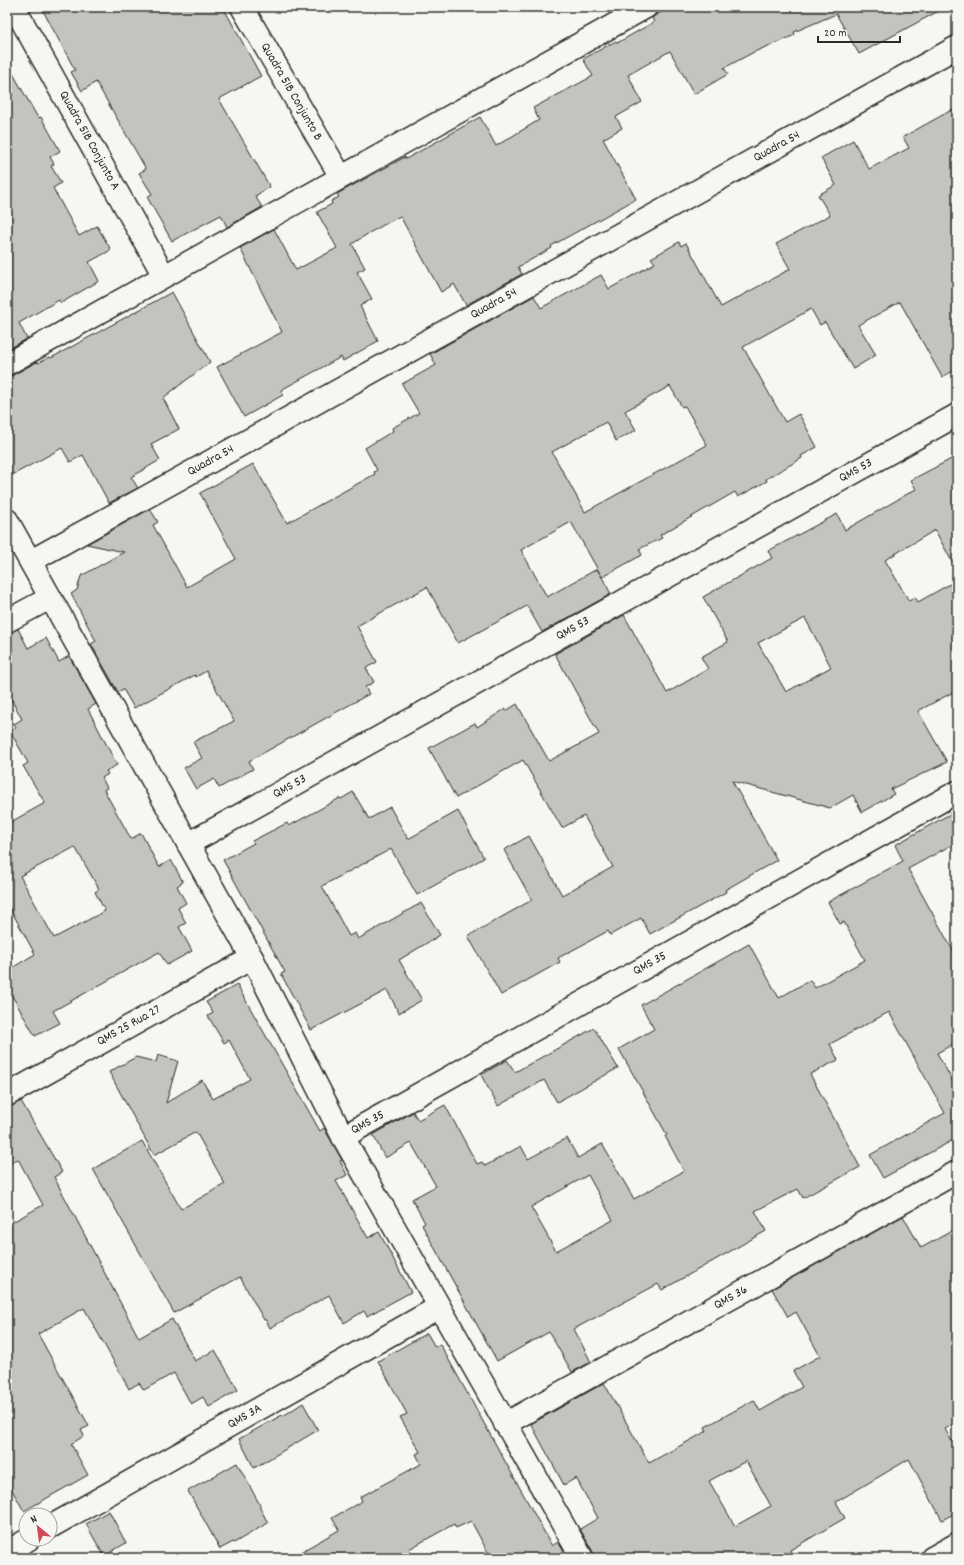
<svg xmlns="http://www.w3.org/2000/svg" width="964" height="1565" font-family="Dekko,sans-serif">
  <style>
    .building { fill: #c3c3c0; stroke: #2b2b2b; fill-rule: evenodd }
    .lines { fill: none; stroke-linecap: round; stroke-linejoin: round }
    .minor-casing { stroke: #2b2b2b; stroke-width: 25 }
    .minor { stroke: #f6f6f2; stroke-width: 22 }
    .labels { text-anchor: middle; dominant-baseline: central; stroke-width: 3; stroke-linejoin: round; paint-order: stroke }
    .street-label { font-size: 13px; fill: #2b2b2b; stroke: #f6f6f2 }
  </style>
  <rect width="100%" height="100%" fill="#f6f6f2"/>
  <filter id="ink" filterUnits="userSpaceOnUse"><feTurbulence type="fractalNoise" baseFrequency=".025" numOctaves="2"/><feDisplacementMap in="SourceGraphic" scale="8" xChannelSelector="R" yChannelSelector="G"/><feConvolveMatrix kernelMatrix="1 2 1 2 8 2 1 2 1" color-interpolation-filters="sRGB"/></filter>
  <g filter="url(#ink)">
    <g class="building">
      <polygon points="41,7 223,7 261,76 219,99 270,187 255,196 262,207 227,227 221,215 172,241 147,197 152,194 139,173 146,169 96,82 82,91 71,72 75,70"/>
      <polygon points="670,7 946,7 859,54 836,14 794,32 795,35 754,52 724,68 728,74 694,94 670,51 628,75 642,102 616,117 622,128 603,139 636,199 551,246 552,248 518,267 522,274 466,305 454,284 441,292 400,216 369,233 352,244 365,268 357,272 372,299 360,306 378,341 343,361 341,357 281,390 283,395 244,417 217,367 282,332 240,248 274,229 296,270 337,248 317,212 332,204 331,201 339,197 337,194 405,157 406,159 480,117 496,146 539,120 533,108 593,76 583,59 616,41 617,43 654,22 652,18 656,15"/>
      <polygon points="7,63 38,118 41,117 60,151 50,157 54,164 51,166 61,183 53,188 79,236 97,226 111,250 89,262 99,281 61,303 59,300 19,323 27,339 7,350"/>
      <path d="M957,107V369L942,377L900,302L858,325L876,355L853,369L825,322L820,325L811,309L743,347L785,422L799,414L817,447L801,456L802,458L766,479L767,481L738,497L735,492L660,535L662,538L639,549L642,555L602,577L611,594L542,632L527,606L458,643L427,587L357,626L377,662L366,668L374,682L365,687L369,694L249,761L253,769L219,788L214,779L196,789L184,768L202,758L193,742L234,721L206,671L196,677L195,675L134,708L123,689L118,692L91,644L96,641L71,594L77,590L81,576L124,552L87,544L150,509L158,522L153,525L187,587L236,559L200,493L253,464L287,523L375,474L374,472L377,470L365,448L393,431L392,428L419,413L402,384L436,365L430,354L534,296L541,308L601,275L609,289L655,263L651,258L679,242L681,246L686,243L721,307L790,269L776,244L830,215L818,195L836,185L821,158L853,140L869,169L909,148L903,137ZM670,386L682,407L685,406L707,445L585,512L552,452L606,422L616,441L636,430L625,411ZM571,522L602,577L597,569L547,597L521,550Z"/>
      <polygon points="172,292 210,362 163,398 179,429 151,444 160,460 131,477 138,488 109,503 83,455 70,462 62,448 7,478 7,376 13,375 37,362 38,363 50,357 51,358"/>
      <path d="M957,456V571L935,530L885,560L909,601L915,597L918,602L957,580V690L918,711L947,762L891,789L894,794L862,812L853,795L830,808L732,781L777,860L725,890L726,892L650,934L641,918L610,935L608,931L558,958L560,962L501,995L468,936L532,900L504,850L529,836L562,895L613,867L584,816L562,828L523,760L456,798L429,748L475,723L477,727L505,709L506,711L517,704L549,761L599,734L555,654L624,615L667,693L708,669L701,657L728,642L703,597L772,558L768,551L837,514L845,530L916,489L911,480ZM805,618L831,667L786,692L758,643Z"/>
      <path d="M18,629L28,648L46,638L59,662L69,656L96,704L88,709L117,765L106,771L108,774L102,778L107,788L104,790L131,839L141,833L159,867L171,860L183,882L177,886L186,903L178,908L186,923L179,927L192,951L167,965L159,952L53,1011L60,1023L35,1036L7,987V971L35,954L7,903V824L45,803L23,766L28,763L10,731L16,728L14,724L22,719L7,692V633ZM75,847L99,889L95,892L105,911L54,938L20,876Z"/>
      <polygon points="353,792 369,819 390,807 408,839 458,811 484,858 417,895 391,849 322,886 349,936 355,933 358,939 421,903 440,935 399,960 422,1000 399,1013 387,990 311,1030 281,974 285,972 223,860 254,843 252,841 287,823 289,826 340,798 341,799"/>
      <path d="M957,810V842L908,869L957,958V1042L937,1053L957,1089V1138L883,1178L870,1155L945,1113L889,1012L830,1044L838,1060L810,1074L860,1167L803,1198L798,1189L755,1211L766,1231L662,1290L658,1284L574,1329L591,1362L572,1372L549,1332L497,1361L422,1225L425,1223L412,1199L436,1186L411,1143L385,1158L373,1135L413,1112L418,1120L445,1105L477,1164L482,1162L485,1166L521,1146L528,1159L567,1138L578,1158L602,1144L634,1199L684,1171L665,1136L667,1135L619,1049L654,1029L641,1005L749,944L779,998L810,980L815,988L865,960L844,922L840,924L828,902L903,861L895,845ZM588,1175L613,1220L556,1251L531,1207Z"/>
      <polygon points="237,985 320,1131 324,1128 342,1160 340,1161 347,1175 336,1181 368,1238 379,1232 411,1292 367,1316 364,1311 344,1323 329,1295 270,1328 266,1320 264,1320 240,1277 174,1313 93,1169 142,1141 181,1209 225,1184 196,1132 154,1155 109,1072 136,1057 156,1062 158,1055 178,1061 166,1103 202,1080 213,1099 250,1079 229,1040 224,1043 208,1016 213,1013 206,1002"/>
      <polygon points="594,1028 618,1068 557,1102 544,1080 498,1106 481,1075 507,1060 515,1072"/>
      <polygon points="21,1101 62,1172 54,1177 139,1338 172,1319 195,1361 215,1350 238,1390 209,1407 203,1397 191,1404 174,1373 144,1390 139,1383 129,1389 84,1308 38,1334 89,1426 81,1430 84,1436 71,1444 88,1475 24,1511 7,1481 7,1225 43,1205 18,1159 7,1165 7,1107"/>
      <path d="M903,1216L921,1248L957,1228V1422L945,1429L957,1451V1512L942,1520L909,1459L836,1502L845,1518L790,1550L794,1558H594L593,1552L580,1529L598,1518L576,1478L564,1485L531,1424L604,1383L649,1463L707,1431L705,1427L754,1400L760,1411L802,1387L793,1371L820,1356L796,1312L788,1317L772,1289ZM746,1461L771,1506L735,1526L709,1481Z"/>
      <polygon points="427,1333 435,1347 440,1344 552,1546 558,1542 568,1558 491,1558 471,1521 456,1528 454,1524 409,1549 414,1558 290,1558 339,1530 332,1518 362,1501 360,1497 421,1464 416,1454 420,1452 400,1417 407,1414 378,1361"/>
      <polygon points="303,1403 318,1430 254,1468 239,1439 282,1415 283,1416"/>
      <polygon points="237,1463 260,1505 260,1508 268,1523 234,1543 233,1542 220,1549 188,1491"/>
      <polygon points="109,1511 126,1543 104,1556 86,1524"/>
    </g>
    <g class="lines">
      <g class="minor-casing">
        <g id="minor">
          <polyline points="14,7 164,276"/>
          <polyline points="242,7 341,177"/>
          <polyline points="7,364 646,7"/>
          <polyline points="7,520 252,958 343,1137 582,1558"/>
          <polyline points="31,561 957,47"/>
          <polyline points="7,621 50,598"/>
          <polyline points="188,844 957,415"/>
          <polyline points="7,1095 252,958"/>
          <polyline points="343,1137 957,792"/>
          <polyline points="505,1424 957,1172"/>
          <polyline points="50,1527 439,1307"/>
          <polyline points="7,1552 29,1539"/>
          <polyline points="932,1558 957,1544"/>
        </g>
      </g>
      <use href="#minor" class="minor"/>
    </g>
  </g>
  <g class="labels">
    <g class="street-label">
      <text transform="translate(291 92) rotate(60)">Quadra 51B Conjunto B</text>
      <text transform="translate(89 141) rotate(61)">Quadra 51B Conjunto A</text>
      <text transform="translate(777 147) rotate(-29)">Quadra 54</text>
      <text transform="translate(494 304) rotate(-29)">Quadra 54</text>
      <text transform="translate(211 461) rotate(-29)">Quadra 54</text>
      <text transform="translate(856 471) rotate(-29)">QMS 53</text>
      <text transform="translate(573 629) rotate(-29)">QMS 53</text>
      <text transform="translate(290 787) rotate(-29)">QMS 53</text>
      <text transform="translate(650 964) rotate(-29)">QMS 35</text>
      <text transform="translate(129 1026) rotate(-29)">QMS 25 Rua 27</text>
      <text transform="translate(368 1123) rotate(-29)">QMS 35</text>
      <text transform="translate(731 1298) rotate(-29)">QMS 36</text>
      <text transform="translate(245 1417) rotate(-30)">QMS 3A</text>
    </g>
  </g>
  <rect width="964" height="1565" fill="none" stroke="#f6f6f2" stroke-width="24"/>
  <rect x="12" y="12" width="940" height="1541" fill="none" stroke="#2b2b2b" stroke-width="1.5" filter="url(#ink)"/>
  <g transform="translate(38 1527) rotate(331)"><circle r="19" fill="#f6f6f2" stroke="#a5a5a2"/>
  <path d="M0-3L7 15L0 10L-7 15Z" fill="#d1495b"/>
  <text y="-6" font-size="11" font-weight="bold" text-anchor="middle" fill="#2b2b2b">N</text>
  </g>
  <path d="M818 36v6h82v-6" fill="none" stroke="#2b2b2b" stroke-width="2"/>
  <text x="824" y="36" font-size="12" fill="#2b2b2b" stroke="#f6f6f2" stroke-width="3" paint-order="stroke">20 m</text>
</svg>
